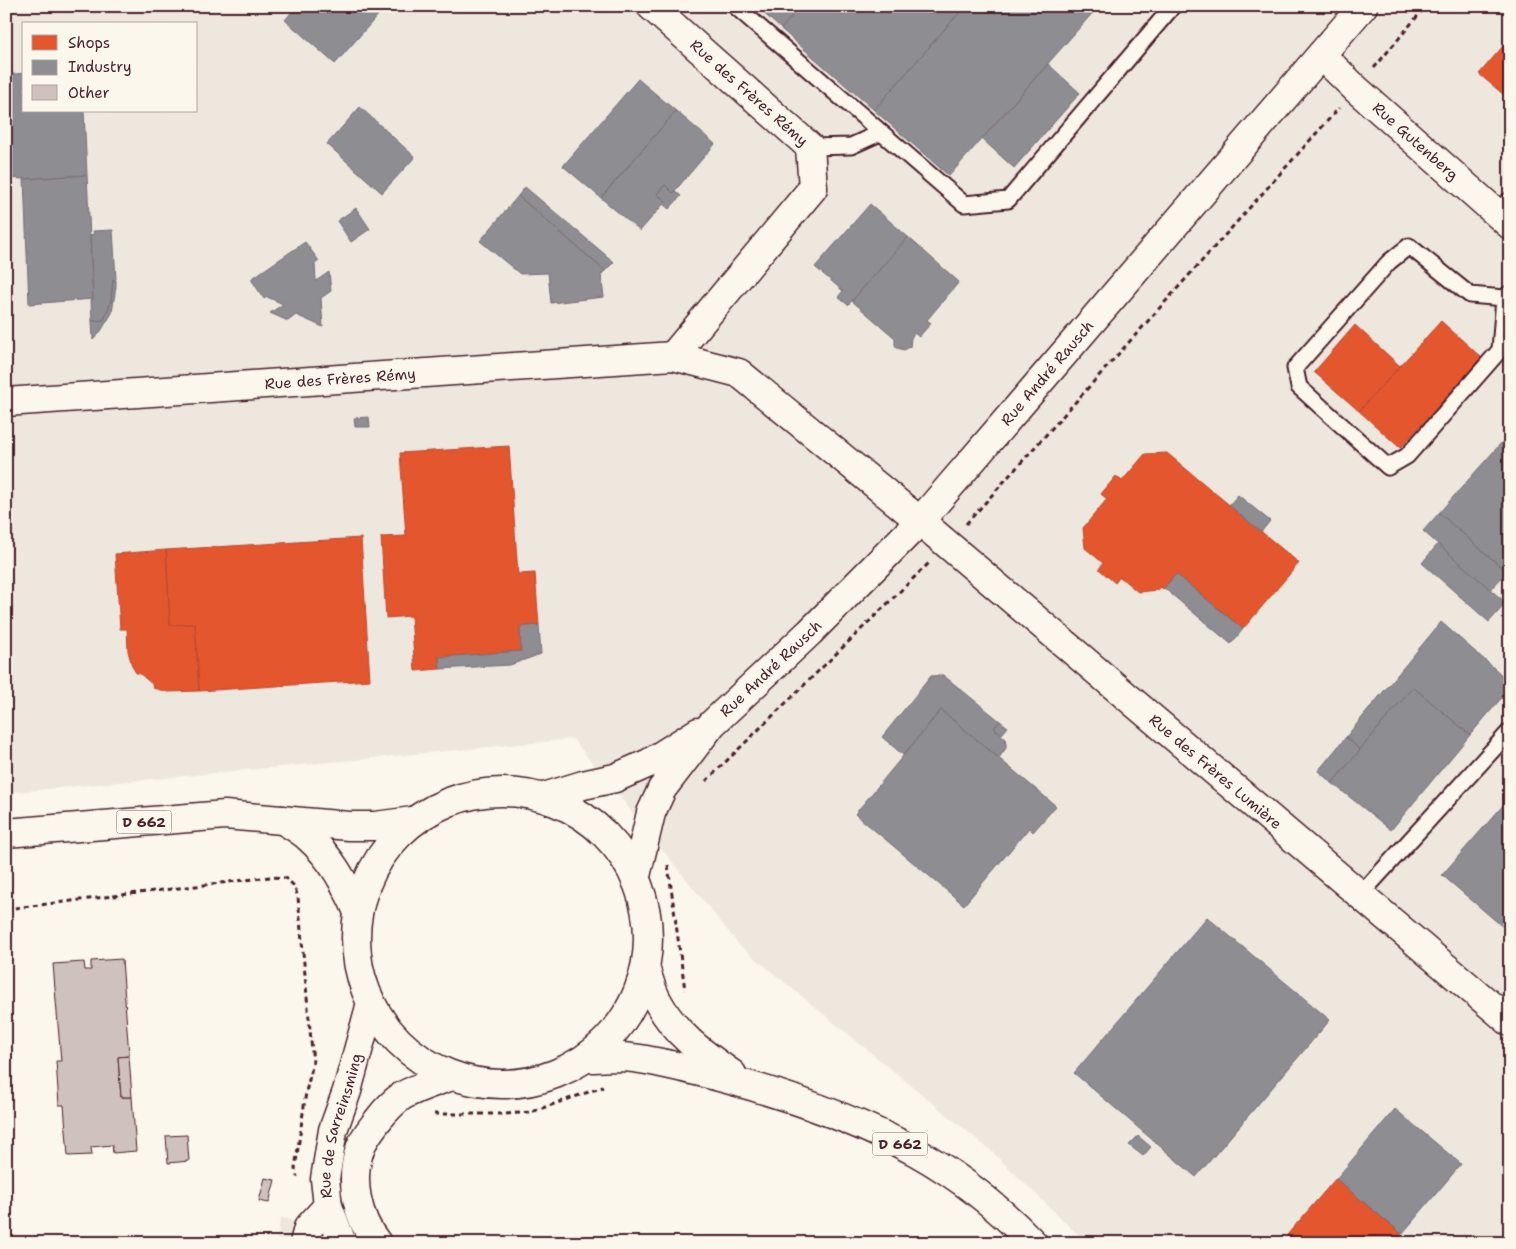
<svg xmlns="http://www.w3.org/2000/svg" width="1516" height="1249" font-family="'Shantell Sans',sans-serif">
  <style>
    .built { fill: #eee7de; fill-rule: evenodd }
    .shops { fill: #e4572e; stroke: #b6462d }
    .industry { fill: #8d8d92; stroke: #796c73 }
    .building { fill: #cfc2bc; stroke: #4a1f2b }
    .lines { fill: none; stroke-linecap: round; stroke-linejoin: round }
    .lane-casing { stroke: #4a1f2b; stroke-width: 19 }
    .street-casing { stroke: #4a1f2b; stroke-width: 31 }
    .secondary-casing { stroke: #4a1f2b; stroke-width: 31 }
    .primary-casing { stroke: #4a1f2b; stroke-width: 31 }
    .path { stroke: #4a1f2b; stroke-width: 3; stroke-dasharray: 5 4; stroke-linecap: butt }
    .lane { stroke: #fbf7ec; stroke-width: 15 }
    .street { stroke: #fbf7ec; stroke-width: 28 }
    .secondary { stroke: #fbf7ec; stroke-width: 28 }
    .primary { stroke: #fbf7ec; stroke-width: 28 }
    .labels { text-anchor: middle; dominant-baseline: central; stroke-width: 5; stroke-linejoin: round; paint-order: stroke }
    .shield { fill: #fbf7ec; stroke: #7f6065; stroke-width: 1 }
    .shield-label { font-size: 14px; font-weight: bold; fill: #4a1f2b }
    .street-label { font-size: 15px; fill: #4a1f2b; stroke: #fbf7ec }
  </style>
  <rect width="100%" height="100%" fill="#fbf7ec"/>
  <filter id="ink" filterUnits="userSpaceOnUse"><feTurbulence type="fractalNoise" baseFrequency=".02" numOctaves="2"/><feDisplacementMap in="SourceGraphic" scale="10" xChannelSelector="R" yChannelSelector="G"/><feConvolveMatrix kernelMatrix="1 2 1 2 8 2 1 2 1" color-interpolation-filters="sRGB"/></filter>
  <g filter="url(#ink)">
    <g class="built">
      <path d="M6,6H1510V1243H1087L989,1149L740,946L573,739L6,793ZM24,24H196V111H24Z"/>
      <polygon points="281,1217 331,1236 354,1243 276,1243"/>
    </g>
    <g class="shops">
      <polygon points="1510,38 1510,100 1479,74"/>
      <polygon points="1441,321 1482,358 1400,448 1359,411"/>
      <polygon points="1355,325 1400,366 1359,411 1314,372"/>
      <polygon points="509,446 518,574 535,573 539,625 520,627 521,651 439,657 440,669 415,671 411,616 386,618 381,537 406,536 400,453"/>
      <polygon points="1167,453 1299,563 1243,629 1176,574 1163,589 1161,587 1158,590 1138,592 1120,577 1115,583 1099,569 1103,563 1085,548 1083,528 1107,499 1101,494 1116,476 1122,481 1145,454"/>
      <polygon points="361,538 370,680 199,691 195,624 170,625 166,550"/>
      <polygon points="166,550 170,625 195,624 199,691 168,692 153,688 152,684 139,673 136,673 132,666 128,651 127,629 120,629 115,554"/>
      <polygon points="1337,1177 1336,1179 1402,1234 1395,1243 1296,1243 1287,1235"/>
    </g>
    <g class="industry">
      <polygon points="297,6 386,6 335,64 285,20"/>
      <polygon points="756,6 801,6 781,29"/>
      <polygon points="801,6 965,6 874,110 781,29"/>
      <polygon points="965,6 1092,6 1096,9 949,176 874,110"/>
      <polygon points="1048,64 1080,93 1014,168 982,139"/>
      <polygon points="24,73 24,111 84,111 87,175 24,179 6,178 6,75"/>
      <polygon points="638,79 676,111 601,198 563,166"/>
      <polygon points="360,107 415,157 382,193 327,144"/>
      <polygon points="676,111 715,144 673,193 665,185 657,194 666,201 640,231 601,198"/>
      <polygon points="87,175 93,299 29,304 24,179"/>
      <polygon points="665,185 673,193 675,191 681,196 669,209 663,204 666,201 657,194"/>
      <polygon points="525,187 614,262 605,271 518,196"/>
      <polygon points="518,196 605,271 601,275 604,297 551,303 548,273 520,274 480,241"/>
      <polygon points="870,204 908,237 848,305 838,297 843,291 815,267"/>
      <polygon points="356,208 370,229 351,242 337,221"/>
      <polygon points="113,230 116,279 113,280 111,302 104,320 92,321 91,300 93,299 90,235 94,234 93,231"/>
      <polygon points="908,237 959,282 927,320 931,323 919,337 914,333 911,338 910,347 904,350 897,348 895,345 895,338 852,301"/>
      <polygon points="305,242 319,261 315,264 316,281 329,272 331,291 321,298 323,327 296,315 288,321 270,313 283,304 267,297 264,299 251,279"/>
      <polygon points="113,280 116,280 116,286 112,313 101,331 93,340 92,321 104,320 111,302"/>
      <polygon points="369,417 370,427 355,427 354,418"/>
      <polygon points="1510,433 1510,568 1507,572 1439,513"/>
      <polygon points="1238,495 1270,521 1261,532 1229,505"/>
      <polygon points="1439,513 1507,572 1490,590 1423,531"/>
      <polygon points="1438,544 1506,603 1489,622 1422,563"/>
      <polygon points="1176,574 1243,629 1231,644 1164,588"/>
      <polygon points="1441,622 1510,682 1510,688 1470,735 1413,687 1360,750 1346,737"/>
      <polygon points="539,625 541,654 510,665 440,669 439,657 521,651 520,627"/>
      <polygon points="943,675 1000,721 994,728 1006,739 1006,748 999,758 941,710 903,755 882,737 931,676"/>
      <polygon points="1413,687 1470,735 1391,830 1332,783"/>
      <polygon points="941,710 1056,806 1033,832 1029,828 964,905 855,814"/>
      <polygon points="1000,721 1008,727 1002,734 994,728"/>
      <polygon points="1346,737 1360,750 1332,783 1318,771"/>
      <polygon points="1506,802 1510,805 1510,933 1442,875"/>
      <polygon points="1207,917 1330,1020 1196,1177 1074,1073"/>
      <polygon points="1395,1109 1461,1164 1402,1234 1336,1179"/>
      <polygon points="1138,1136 1151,1147 1143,1156 1129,1145"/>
    </g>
    <g class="building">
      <polygon points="122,959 129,1056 118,1057 121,1097 132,1097 136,1151 113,1153 112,1145 91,1147 92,1155 68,1156 64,1105 59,1105 56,1061 61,1061 53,964 84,962 85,970 91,970 91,961"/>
      <polygon points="129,1056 132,1097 121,1097 118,1057"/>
      <polygon points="187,1135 189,1161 168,1163 166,1136"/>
      <polygon points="265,1178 275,1180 269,1203 259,1201"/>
    </g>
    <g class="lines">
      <g class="lane-casing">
        <g id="lane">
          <polyline points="735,6 964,204 1008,200 1173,6"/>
          <polyline points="810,147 851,146 880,133"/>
          <polyline points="1495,212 1510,200"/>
          <polyline points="1504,298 1470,295 1409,246 1389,262 1295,368 1299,387 1388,467 1407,456 1500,350 1504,298 1510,293"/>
          <polyline points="1360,895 1510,731"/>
        </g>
      </g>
      <g class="street-casing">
        <g id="street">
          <path id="s1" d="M651,6L810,147L813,188L673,356"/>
          <path id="s2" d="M1321,55L1356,89L1510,225"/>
          <path id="s3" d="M6,402L673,356L739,373L920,521L1510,1022"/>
          <polyline points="304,1243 308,1228 328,1206"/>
          <path id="s4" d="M342,1243L328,1206L325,1179L333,1130L347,1091L371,1003"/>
          <path d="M377,1243C357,1218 349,1180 360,1149C363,1139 371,1129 378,1120C385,1111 393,1102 402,1096C418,1087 435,1082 452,1076"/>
        </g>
      </g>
      <g class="secondary-casing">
        <g id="secondary">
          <polyline points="544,797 583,785 615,778 649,763 698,732"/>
          <path id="s5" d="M636,876L651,813L662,789L712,724L810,632L920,521L1363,6"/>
        </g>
      </g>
      <g class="primary-casing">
        <g id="primary">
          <circle cx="502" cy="938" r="146"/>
          <path d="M283,820C292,826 302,831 309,838C332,858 346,885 358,912"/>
          <polyline points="6,833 225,815 349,826 375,826 413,821"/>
          <path d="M646,970C649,980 652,991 657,1000C674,1033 702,1053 732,1074"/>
          <path d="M587,1058C598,1058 610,1057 621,1057C646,1058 669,1065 692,1070C769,1089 846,1114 916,1152C959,1176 999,1208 1033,1243"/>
        </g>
      </g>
      <g class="path">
        <polyline points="1374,68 1426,6"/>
        <polyline points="966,524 1339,108"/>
        <polyline points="706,781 929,563"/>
        <polyline points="668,865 685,990"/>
        <polyline points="6,909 270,877 286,878 294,886 298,897 313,1063 306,1092 295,1169 297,1177"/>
        <polyline points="434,1114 506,1114 531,1112 603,1087"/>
      </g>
      <use href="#lane" class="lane"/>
      <use href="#street" class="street"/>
      <use href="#secondary" class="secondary"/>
      <use href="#primary" class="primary"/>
    </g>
  </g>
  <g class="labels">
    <g class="shield">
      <rect x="116.5" y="810.5" width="55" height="23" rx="4"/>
      <rect x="872.5" y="1132.5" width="55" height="23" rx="4"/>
    </g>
    <g class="shield-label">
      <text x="144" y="822">D 662</text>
      <text x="900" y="1144">D 662</text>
    </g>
    <g class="street-label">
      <text stroke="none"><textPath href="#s1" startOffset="131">Rue des Frères Rémy</textPath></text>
      <text stroke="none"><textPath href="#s2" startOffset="128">Rue Gutenberg</textPath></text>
      <text stroke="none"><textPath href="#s5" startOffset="659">Rue André Rausch</textPath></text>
      <text stroke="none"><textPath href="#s3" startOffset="335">Rue des Frères Rémy</textPath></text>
      <text stroke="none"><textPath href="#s5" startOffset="254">Rue André Rausch</textPath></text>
      <text stroke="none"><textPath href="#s3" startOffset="1358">Rue des Frères Lumière</textPath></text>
      <text stroke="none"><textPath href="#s4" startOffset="122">Rue de Sarreinsming</textPath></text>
    </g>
  </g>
  <rect width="1516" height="1249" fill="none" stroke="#fbf7ec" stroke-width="25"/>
  <rect x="12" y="12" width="1491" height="1224" fill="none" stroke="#4a1f2b" stroke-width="2" filter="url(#ink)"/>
  <rect x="22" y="22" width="175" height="90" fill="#fbf7ec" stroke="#b4a19f"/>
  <rect x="32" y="35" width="25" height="15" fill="#e4572e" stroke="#b4a19f"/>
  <text x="68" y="48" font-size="15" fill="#4a1f2b">Shops</text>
  <rect x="32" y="60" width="25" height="15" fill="#8d8d92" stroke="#b4a19f"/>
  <text x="68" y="72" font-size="15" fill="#4a1f2b">Industry</text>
  <rect x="32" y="85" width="25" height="15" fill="#cfc2bc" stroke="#b4a19f"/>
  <text x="68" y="98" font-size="15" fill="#4a1f2b">Other</text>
</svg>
